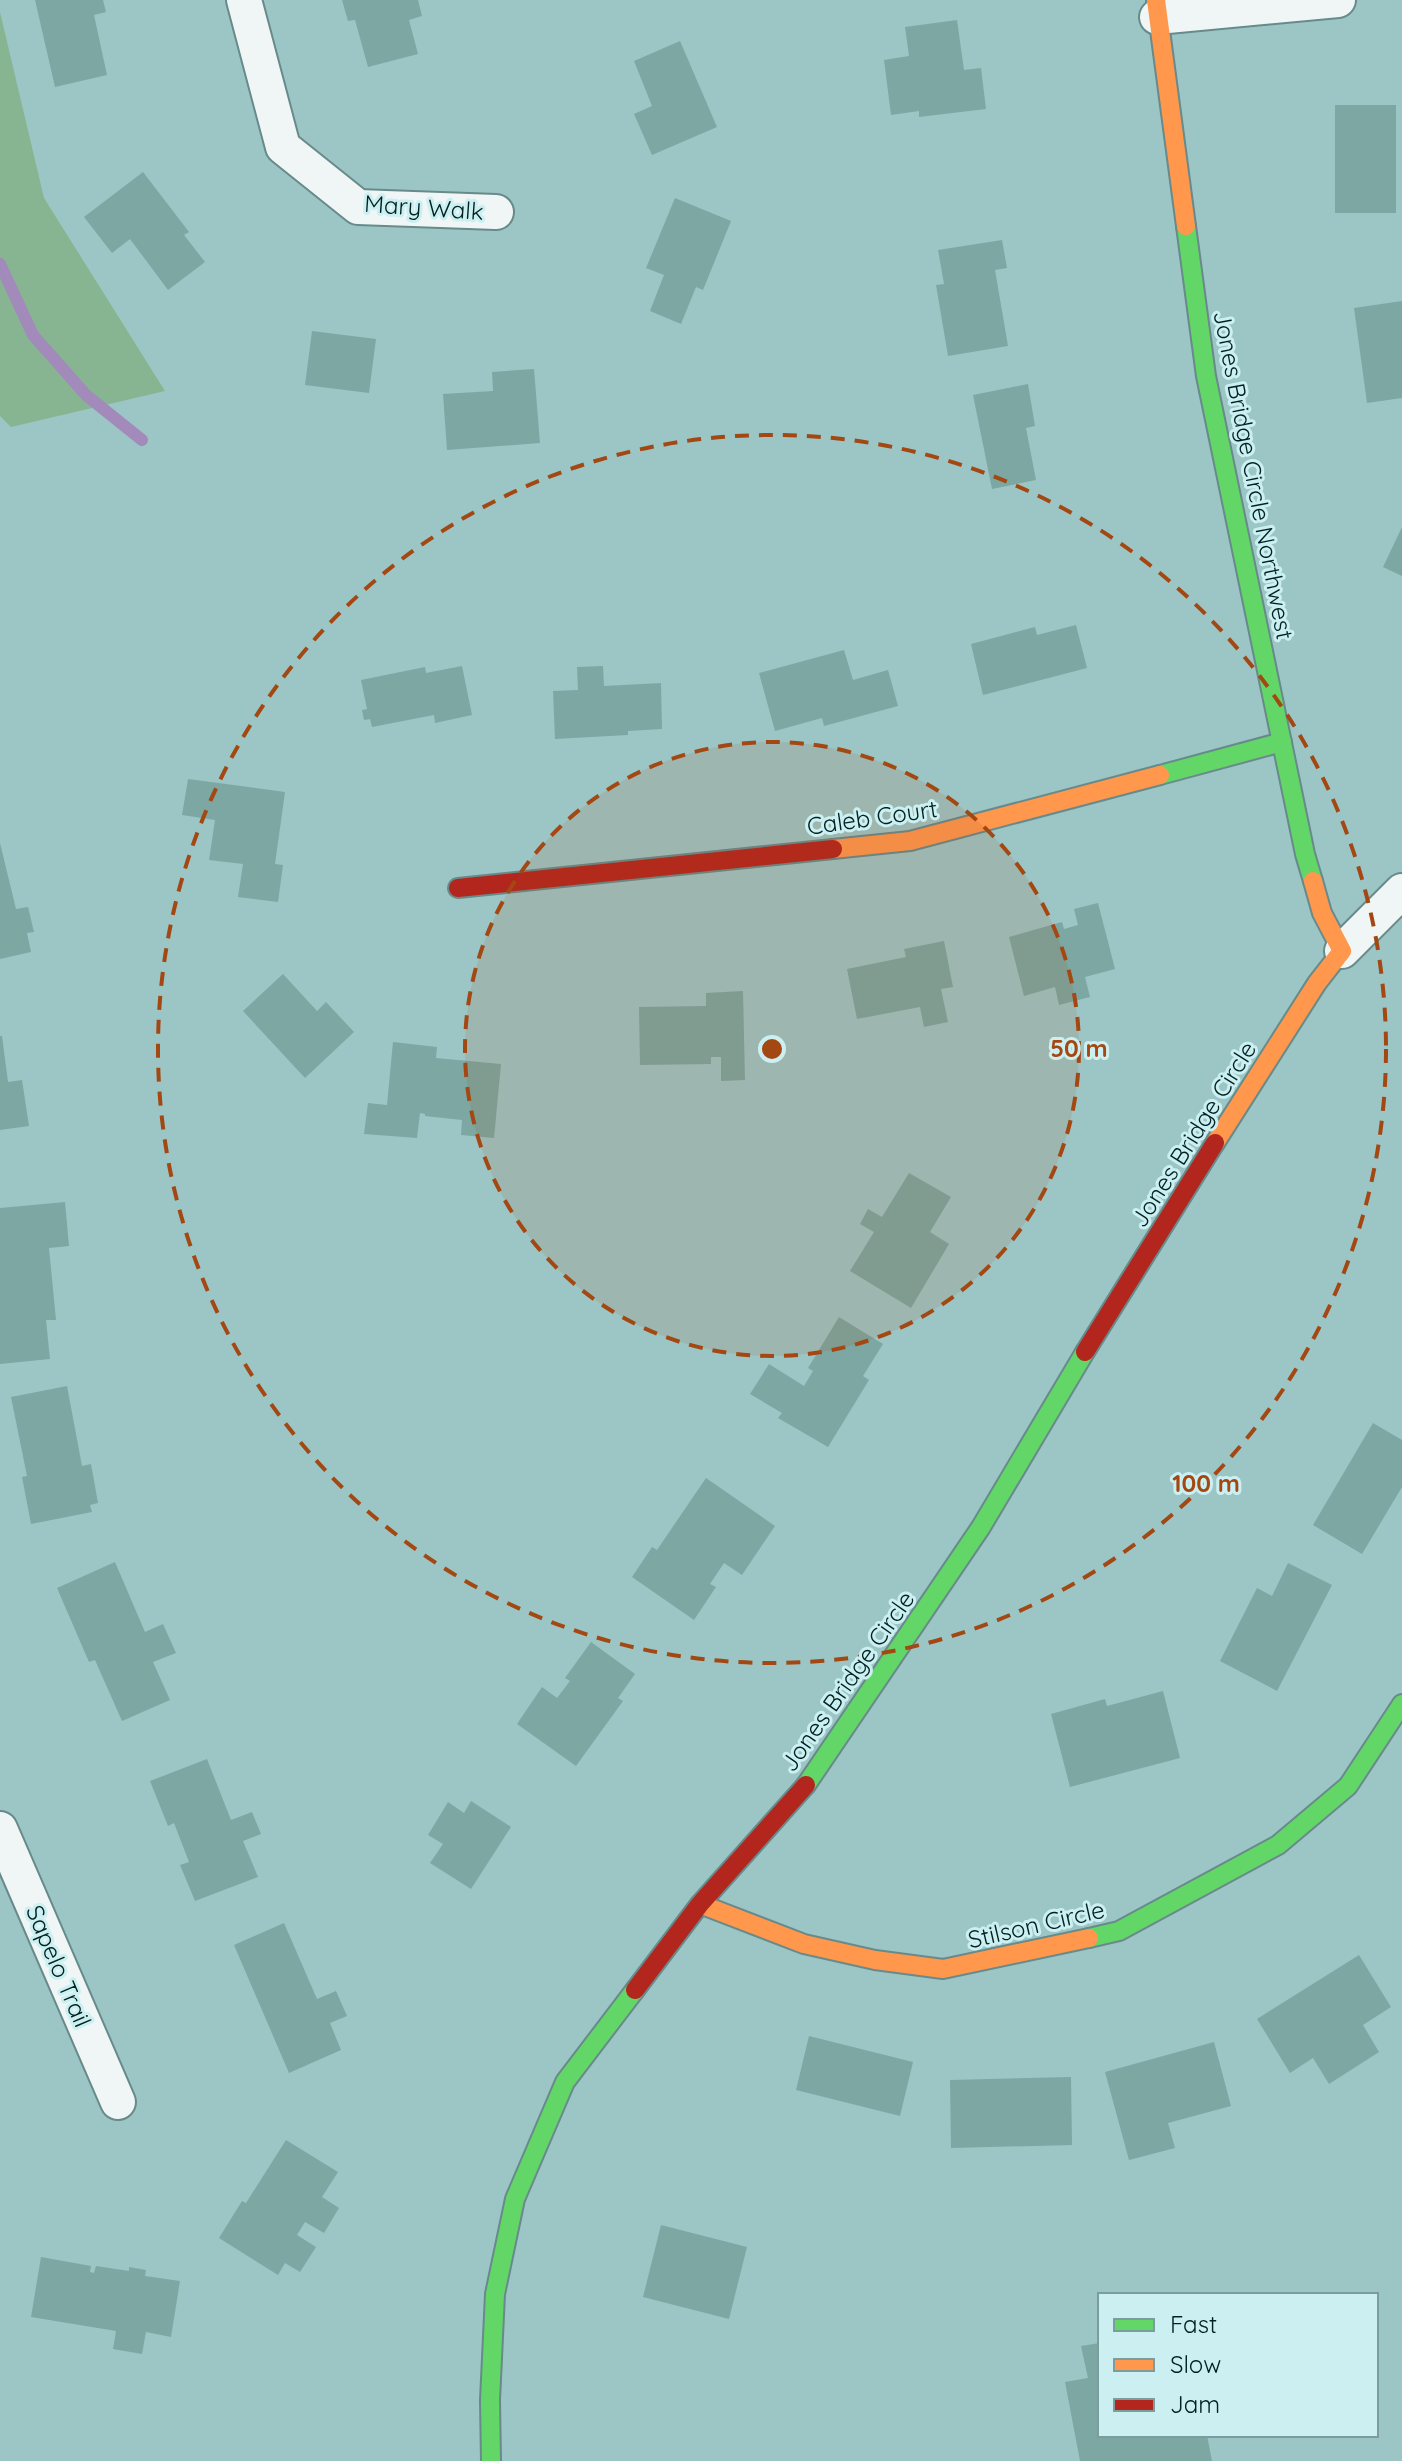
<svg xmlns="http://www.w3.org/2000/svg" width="1402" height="2461" font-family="Quicksand,sans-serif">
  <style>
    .green { fill: #88b591 }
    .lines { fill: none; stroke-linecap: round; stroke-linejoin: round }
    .stream { stroke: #a28aba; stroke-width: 12 }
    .building { fill: #7ca7a2 }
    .street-casing { stroke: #688a8a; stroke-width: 38 }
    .fast-casing { stroke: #688a8a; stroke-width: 22 }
    .slow-casing { stroke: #688a8a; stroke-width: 22 }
    .jam-casing { stroke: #688a8a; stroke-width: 22 }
    .street { stroke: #f0f6f6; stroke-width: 34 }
    .fast { stroke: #63d668; stroke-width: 18 }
    .slow { stroke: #ff974d; stroke-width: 18 }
    .jam { stroke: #b3261e; stroke-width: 18 }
    .ring { fill: none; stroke: #a34813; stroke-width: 4; stroke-dasharray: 14 10 }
    .labels { text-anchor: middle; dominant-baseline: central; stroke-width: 6; stroke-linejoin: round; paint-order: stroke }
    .street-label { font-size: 24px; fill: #012122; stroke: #ccf0f1 }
    .centre { fill: #a34813; stroke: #ccf0f1; stroke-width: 4 }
    .ring-label { font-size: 24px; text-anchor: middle; font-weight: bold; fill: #a34813; stroke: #ccf0f1; stroke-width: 6; stroke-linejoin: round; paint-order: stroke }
  </style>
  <rect width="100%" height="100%" fill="#9cc6c6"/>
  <polygon class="green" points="0,12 44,198 165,391 11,427 0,416"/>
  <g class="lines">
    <polyline class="stream" points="0,264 33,335 86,395 142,440"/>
  </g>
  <g class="building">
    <polygon points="35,0 103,0 106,12 94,15 107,75 55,87"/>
    <polygon points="342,0 418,0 422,16 409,20 418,54 368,67 355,20 348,21"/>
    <polygon points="957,20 964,70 981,68 986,109 919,117 919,111 891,115 884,60 909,56 905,27"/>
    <polygon points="680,41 717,127 652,155 634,114 652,106 634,61"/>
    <rect x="1335" y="105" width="61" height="108"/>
    <polygon points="143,172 189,232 184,235 205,262 168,290 130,239 112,253 84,217"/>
    <polygon points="675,198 731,221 703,290 696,287 681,324 650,311 664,275 646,268"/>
    <polygon points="1002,240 1007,268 995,270 1008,346 948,356 936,285 944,284 938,250"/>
    <polygon points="1402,301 1402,398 1367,403 1354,308"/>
    <polygon points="312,331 376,339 369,393 305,385"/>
    <polygon points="534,369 540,443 447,450 443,394 493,391 492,372"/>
    <polygon points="1028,384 1035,426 1026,428 1036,480 992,489 973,395"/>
    <polygon points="1402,527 1402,576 1383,567"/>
    <polygon points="1076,625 1087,668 983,695 971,644 1035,627 1037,635"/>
    <polygon points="844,650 853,680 888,670 898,706 824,726 822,718 775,731 759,673"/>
    <polygon points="462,666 472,715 435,723 434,715 372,727 370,719 364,720 362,710 367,709 361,680 425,667 426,673"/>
    <polygon points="603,666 604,686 661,683 662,729 628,731 628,735 555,739 553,691 578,690 577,667"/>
    <polygon points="188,779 285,792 275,864 283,865 278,902 238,897 243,864 209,860 215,820 182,815"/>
    <polygon points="0,843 16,909 28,907 34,932 27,933 31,952 0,959"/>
    <polygon points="1098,903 1115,969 1085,977 1090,997 1059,1005 1055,987 1024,996 1009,937 1062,922 1064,929 1078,925 1074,909"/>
    <polygon points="944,941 953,987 941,989 948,1022 924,1027 920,1007 857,1019 847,969 906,957 904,949"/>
    <polygon points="283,974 317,1011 326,1002 354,1032 305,1078 243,1011"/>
    <polygon points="743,991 745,1080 721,1081 721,1057 711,1057 711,1064 640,1065 639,1007 706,1006 706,993"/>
    <polygon points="0,1036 2,1036 8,1082 22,1080 29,1126 0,1130"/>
    <polygon points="393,1042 437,1047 436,1058 501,1064 494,1138 461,1135 462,1120 425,1116 425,1114 420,1113 417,1138 364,1134 368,1103 387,1105"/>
    <polygon points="909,1173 951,1197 930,1232 949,1244 911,1308 850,1271 874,1232 860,1224 868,1209 882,1217"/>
    <polygon points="65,1202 69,1246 49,1248 56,1320 46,1320 50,1359 0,1364 0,1208"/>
    <polygon points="839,1317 883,1344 863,1376 869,1380 828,1447 778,1418 782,1413 750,1394 769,1364 804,1386 813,1371 808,1368"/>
    <polygon points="67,1386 82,1466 91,1464 98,1503 90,1505 92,1512 31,1524 22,1477 27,1476 11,1397"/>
    <polygon points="1373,1423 1402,1440 1402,1487 1362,1554 1313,1525"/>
    <polygon points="706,1478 775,1526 742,1575 724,1563 710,1584 716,1587 694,1620 632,1577 652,1547 657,1550"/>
    <polygon points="115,1562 145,1632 163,1624 176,1653 153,1662 170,1700 122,1721 95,1660 89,1662 57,1588"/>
    <polygon points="1288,1563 1332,1585 1277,1691 1220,1661 1257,1588 1272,1596"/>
    <polygon points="591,1642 635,1674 618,1698 623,1701 576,1766 517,1724 542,1687 557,1698 570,1681 565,1678"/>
    <polygon points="1163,1691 1180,1758 1070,1787 1051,1714 1105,1699 1107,1706"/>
    <polygon points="207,1759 231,1820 252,1812 261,1834 243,1841 258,1877 195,1901 180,1865 189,1862 174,1823 168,1826 150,1781"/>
    <polygon points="471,1801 511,1827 471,1889 430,1863 443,1844 428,1835 448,1802 464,1813"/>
    <polygon points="284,1923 317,1999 336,1991 347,2016 330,2023 341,2050 289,2073 234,1945"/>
    <polygon points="1359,1955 1391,2007 1363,2025 1379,2052 1329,2084 1313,2058 1290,2073 1257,2019"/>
    <polygon points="809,2036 913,2062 900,2116 796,2090"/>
    <polygon points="1214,2042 1231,2106 1168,2123 1175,2148 1129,2160 1105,2072"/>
    <polygon points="1071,2077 1072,2145 951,2148 950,2080"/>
    <polygon points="286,2140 338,2172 322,2197 339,2208 324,2233 305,2222 297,2235 316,2247 300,2272 285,2263 278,2275 219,2238 242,2201 246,2203"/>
    <polygon points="661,2225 747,2247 729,2319 643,2297"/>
    <polygon points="41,2257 91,2266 90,2272 94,2273 96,2266 129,2271 129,2267 146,2270 145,2276 180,2281 171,2337 146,2332 142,2354 113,2349 116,2331 31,2317"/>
    <polygon points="1100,2343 1100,2435 1207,2435 1212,2461 1080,2461 1065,2382 1088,2378 1081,2346"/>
  </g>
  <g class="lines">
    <g class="street-casing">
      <g id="street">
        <polyline points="244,0 283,147 358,207 496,212"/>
        <polyline points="1157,17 1338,0"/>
        <polyline points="1342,951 1402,891"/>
        <polyline points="0,1829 118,2102"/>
      </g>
    </g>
    <g class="fast-casing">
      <g id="fast">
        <polyline points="1186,226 1206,376 1305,854 1313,881"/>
        <polyline points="1160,775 1282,742"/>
        <polyline points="806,1785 981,1527 1085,1352"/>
        <polyline points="1089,1938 1119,1931 1278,1845 1348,1786 1402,1704"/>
        <polyline points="491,2461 490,2400 495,2294 515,2199 565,2082 635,1990"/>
      </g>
    </g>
    <g class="slow-casing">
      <g id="slow">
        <polyline points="1156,0 1186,226"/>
        <polyline points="833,849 910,841 1160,775"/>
        <polyline points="1215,1143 1317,983 1342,951 1322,913 1313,881"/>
        <polyline points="700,1904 804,1944 875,1960 943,1969 1089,1938"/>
      </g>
    </g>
    <g class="jam-casing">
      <g id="jam">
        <polyline points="458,888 833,849"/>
        <polyline points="1085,1352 1215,1143"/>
        <polyline points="635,1990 700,1904 806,1785"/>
      </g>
    </g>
    <use href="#street" class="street"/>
    <use href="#fast" class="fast"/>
    <use href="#slow" class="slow"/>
    <use href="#jam" class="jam"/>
  </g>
  <circle cx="772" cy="1049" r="307" fill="#a34813" fill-opacity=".12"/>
  <g class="ring">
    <circle cx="772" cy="1049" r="307"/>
    <circle cx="772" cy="1049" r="614"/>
  </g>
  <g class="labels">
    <g class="street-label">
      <text transform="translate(424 207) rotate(4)">Mary Walk</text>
      <text transform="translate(1254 475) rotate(79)">Jones Bridge Circle Northwest</text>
      <text transform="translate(872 817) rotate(-8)">Caleb Court</text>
      <text transform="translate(1193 1134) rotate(-58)">Jones Bridge Circle</text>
      <text transform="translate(847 1681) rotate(-55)">Jones Bridge Circle</text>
      <text transform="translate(1036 1924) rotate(-13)">Stilson Circle</text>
      <text transform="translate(59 1966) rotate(67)">Sapelo Trail</text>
    </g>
  </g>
  <circle cx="772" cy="1049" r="12" class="centre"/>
  <g class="ring-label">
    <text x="1079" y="1057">50 m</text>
    <text x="1206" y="1492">100 m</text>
  </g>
  <rect x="1098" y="2293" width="280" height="144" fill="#ccf0f1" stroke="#7b9d9e" stroke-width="2"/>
  <rect x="1114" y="2319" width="40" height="12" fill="#63d668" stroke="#7b9d9e" stroke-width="2"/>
  <text x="1170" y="2333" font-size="24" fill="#012122">Fast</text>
  <rect x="1114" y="2359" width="40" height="12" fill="#ff974d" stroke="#7b9d9e" stroke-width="2"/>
  <text x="1170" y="2373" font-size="24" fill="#012122">Slow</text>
  <rect x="1114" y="2399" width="40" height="12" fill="#b3261e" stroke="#7b9d9e" stroke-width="2"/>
  <text x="1170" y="2413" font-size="24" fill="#012122">Jam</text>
</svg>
